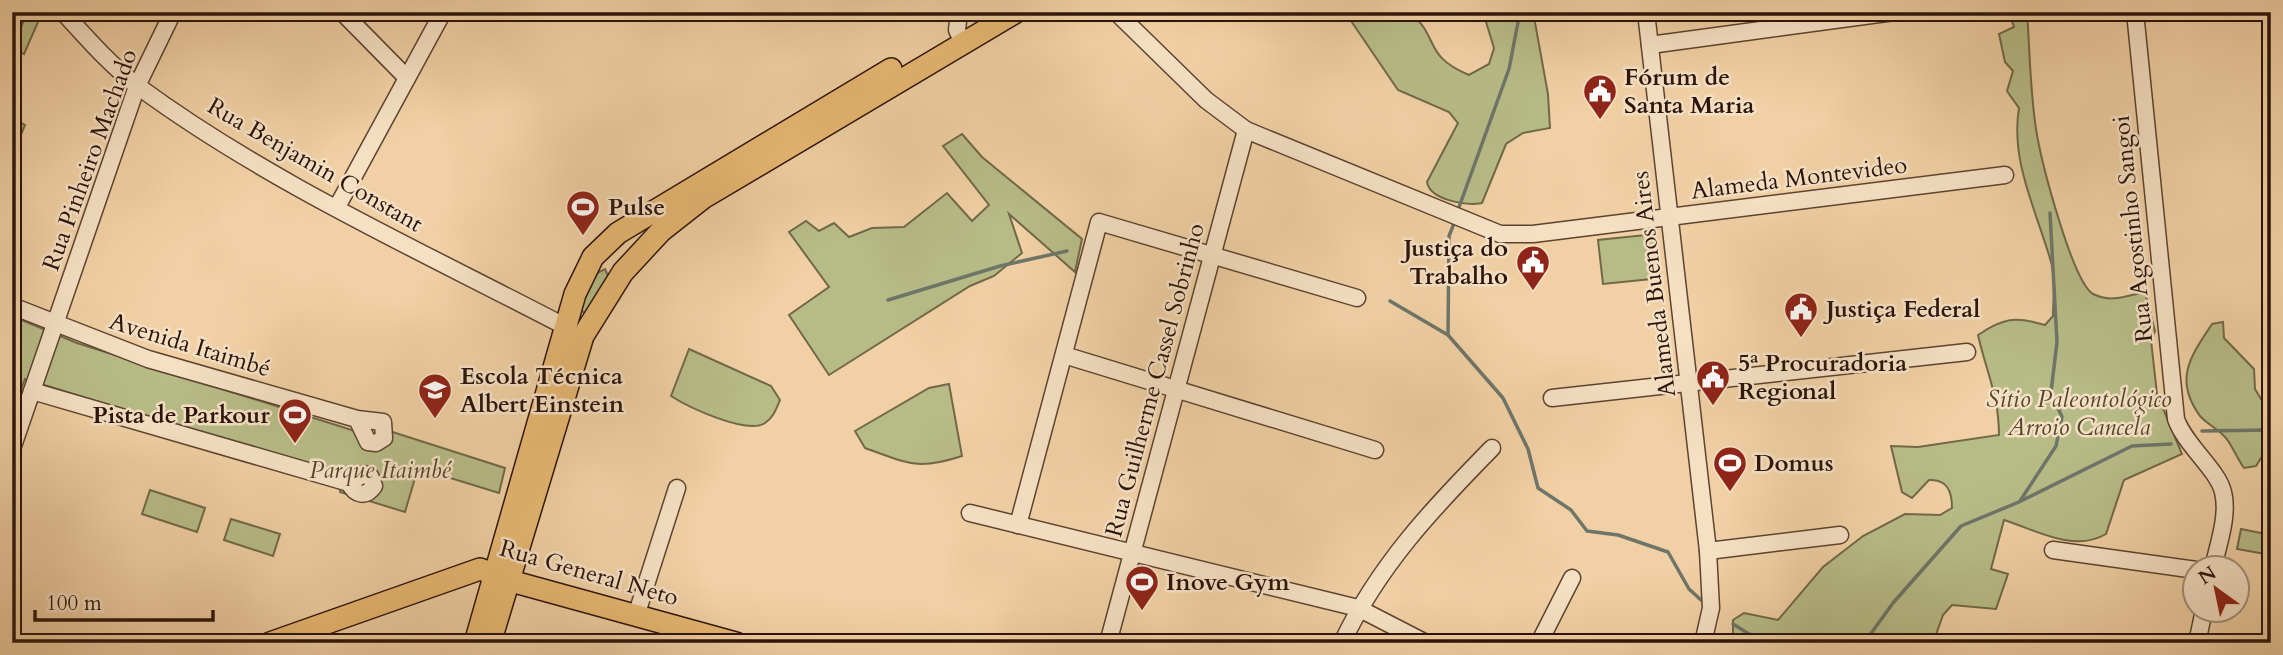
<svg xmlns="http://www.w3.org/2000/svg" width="2283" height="655" font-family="Cardo,serif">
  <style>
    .green { fill: #b7bc87; stroke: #726848; stroke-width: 2 }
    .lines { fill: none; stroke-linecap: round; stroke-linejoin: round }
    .stream { stroke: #6e7569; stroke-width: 3.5 }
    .minor-casing { stroke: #5d4330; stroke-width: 19 }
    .major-casing { stroke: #2c140a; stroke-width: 24 }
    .minor { stroke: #f5e0c4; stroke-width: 16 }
    .major { stroke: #e8b872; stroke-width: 21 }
    .labels { text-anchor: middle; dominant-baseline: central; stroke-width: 5; stroke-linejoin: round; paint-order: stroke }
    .poi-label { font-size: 24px; font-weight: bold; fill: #2c140a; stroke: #f5e0c4; text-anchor: start }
    .street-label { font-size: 24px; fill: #2c140a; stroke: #f5e0c4 }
    .park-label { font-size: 24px; font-style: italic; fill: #564630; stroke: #f5e0c4 }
  </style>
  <rect width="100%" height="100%" fill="#f0d0a4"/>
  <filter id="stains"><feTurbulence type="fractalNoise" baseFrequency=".00286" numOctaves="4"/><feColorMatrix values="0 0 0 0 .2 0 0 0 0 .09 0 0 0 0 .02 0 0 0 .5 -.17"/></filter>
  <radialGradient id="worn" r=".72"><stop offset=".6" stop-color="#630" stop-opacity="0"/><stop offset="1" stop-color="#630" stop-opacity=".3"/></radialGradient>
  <g class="green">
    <polygon points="28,12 42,13 24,54 12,50 12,38 16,38"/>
    <path d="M1345,12H1410C1440,38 1423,56 1469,75L1489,64L1494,48L1483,12H1538L1534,17L1548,94L1550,128L1523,133L1506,144L1482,203C1466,206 1430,200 1427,182L1458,123L1449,112L1398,90Z"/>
    <path d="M2009,12H2027C2030,52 2030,95 2037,135C2042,163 2072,281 2093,294C2111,303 2126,296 2145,292L2155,331L2151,340L2157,394L2182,454L2124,480L2106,534C2074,553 2036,530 2004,520L1991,569L2008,574L1996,609L1952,605L1943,615L1933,643H1741L1733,636V620L1744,613L1778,620L1823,567L1863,536L1905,514L1940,515L1952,508C1952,491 1947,479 1929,480L1912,498L1902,492L1891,446L1918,447L1999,435C1999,396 1986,371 1978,335C2003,318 2015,316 2045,325L2053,316C2053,299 2056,278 2051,262C2037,212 2010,161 2019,108L2007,91L2013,71L2005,62L1999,34L2014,27Z"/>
    <polygon points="12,118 25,125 13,154 17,158 12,170"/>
    <polygon points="962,134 982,157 1082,239 1075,272 1009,214 1022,253 994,276 970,286 829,375 789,315 829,287 789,232 806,221 819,231 834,223 849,237 872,228 904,227 947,193 972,221 989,205 943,146"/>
    <polygon points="1655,234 1661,278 1603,284 1598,240"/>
    <polygon points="605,269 608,276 585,313 579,310 595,274"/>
    <polygon points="12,316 77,343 358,432 376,436 380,428 505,468 499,493 418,468 405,512 340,492 342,477 25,379 20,392 12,390"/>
    <path d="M2223,322L2224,338L2254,369L2255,389L2264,404L2271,405V448L2266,450L2256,466L2244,468C2238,460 2231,443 2225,437C2218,429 2207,424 2200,416C2173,379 2191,356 2212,324Z"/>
    <path d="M689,349L771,386L780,400C776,409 774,417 765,423C747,435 688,407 671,396Z"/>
    <path d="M949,384L962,456C916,471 908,463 865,448L855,431L929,388Z"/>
    <polygon points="150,490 205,508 197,532 142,514"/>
    <polygon points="231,519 280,534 273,556 224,540"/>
    <polygon points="2241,529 2271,535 2271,555 2237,549"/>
  </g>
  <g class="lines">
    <g class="stream">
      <polyline points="1458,210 1509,69 1520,12"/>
      <polyline points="1455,221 1449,236 1448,335 1503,398 1528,449 1538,488 1571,510 1587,531 1618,535 1668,552 1689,589 1701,600"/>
      <polyline points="888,300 1000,266 1067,251"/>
      <polyline points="1390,301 1448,335"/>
      <polyline points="2202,431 2271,430"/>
      <polyline points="2020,501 2056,446 2062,417 2051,392 2057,342 2050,213"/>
      <polyline points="1733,624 1749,634 1775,643"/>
      <polyline points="1864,643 1893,603 1961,526 2019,502 2132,446 2171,444"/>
    </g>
    <g class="minor-casing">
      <g id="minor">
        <path d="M63,12C86,37 111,66 139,87C268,182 423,252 566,327"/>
        <polyline points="342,12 407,78"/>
        <polyline points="959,12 957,30 963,43"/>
        <polyline points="1116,12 1206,100 1246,130 1500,234 1533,234 2005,175"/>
        <polyline points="1646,12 1708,551 1711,608 1703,643"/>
        <path d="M2135,12L2176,419C2185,445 2218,470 2223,492C2229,515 2218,545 2213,568"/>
        <polyline points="1650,45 1894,12"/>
        <polyline points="337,207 443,12"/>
        <polyline points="12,306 148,359 357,419 368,442 376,443 384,438 383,422 357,419"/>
        <polyline points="1064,355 1375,450"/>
        <path d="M32,391L349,483C355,495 366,498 374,486L370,476L364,474L349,483"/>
        <polyline points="1552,398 1967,352"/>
        <polyline points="12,449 137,86 173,12"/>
        <polyline points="970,513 1358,608 1426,643"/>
        <polyline points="1018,525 1099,222 1357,298"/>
        <polyline points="2053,550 2196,570"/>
        <polyline points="1708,551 1840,535"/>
        <polyline points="636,616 677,488"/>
        <polyline points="1108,643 1246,130"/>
        <path d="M1342,643C1378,566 1433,508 1492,448"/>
        <polyline points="1539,643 1572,578"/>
        <polyline points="2197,643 2204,610"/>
      </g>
    </g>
    <g class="major-casing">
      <g id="major">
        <polyline points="270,643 480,569 518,583 736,643"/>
        <polyline points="475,643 575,294 593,257 618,233 891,69"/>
        <polyline points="490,643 583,336 623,272 661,231 703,198 1016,12"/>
      </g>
    </g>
    <use href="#minor" class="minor"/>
    <use href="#major" class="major"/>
  </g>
  <defs>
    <g id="civic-pin" transform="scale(1.75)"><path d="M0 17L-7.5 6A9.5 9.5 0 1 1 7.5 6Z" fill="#8f2418" stroke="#f5e0c4"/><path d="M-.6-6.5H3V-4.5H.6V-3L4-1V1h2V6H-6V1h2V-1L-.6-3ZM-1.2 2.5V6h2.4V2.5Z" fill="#fff"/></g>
    <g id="stadium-pin" transform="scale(1.75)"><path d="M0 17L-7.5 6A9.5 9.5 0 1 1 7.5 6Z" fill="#8f2418" stroke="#f5e0c4"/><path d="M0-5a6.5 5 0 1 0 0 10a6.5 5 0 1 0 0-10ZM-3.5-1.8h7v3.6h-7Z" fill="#fff"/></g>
    <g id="university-pin" transform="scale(1.75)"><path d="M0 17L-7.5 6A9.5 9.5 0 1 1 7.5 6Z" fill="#8f2418" stroke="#f5e0c4"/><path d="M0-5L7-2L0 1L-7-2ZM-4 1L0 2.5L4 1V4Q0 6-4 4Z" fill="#fff"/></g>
  </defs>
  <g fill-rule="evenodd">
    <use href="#civic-pin" x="1600" y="91"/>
    <use href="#stadium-pin" x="583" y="207"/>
    <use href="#civic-pin" x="1533" y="262"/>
    <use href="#civic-pin" x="1801" y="309"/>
    <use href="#civic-pin" x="1713" y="377"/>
    <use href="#university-pin" x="435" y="390"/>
    <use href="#stadium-pin" x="295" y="415"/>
    <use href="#stadium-pin" x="1730" y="463"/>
    <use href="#stadium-pin" x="1142" y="582"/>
  </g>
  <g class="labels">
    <g class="poi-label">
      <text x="1624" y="77">Fórum de<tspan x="1624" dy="28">Santa Maria</tspan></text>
      <text x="608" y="207">Pulse</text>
      <text x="1508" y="248" text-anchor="end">Justiça do<tspan x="1508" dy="28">Trabalho</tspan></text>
      <text x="1826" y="309">Justiça Federal</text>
      <text x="1738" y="363">5ª Procuradoria<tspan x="1738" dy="28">Regional</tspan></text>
      <text x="460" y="376">Escola Técnica<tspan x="460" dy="28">Albert Einstein</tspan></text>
      <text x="270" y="415" text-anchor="end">Pista de Parkour</text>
      <text x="1754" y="463">Domus</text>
      <text x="1166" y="582">Inove Gym</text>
    </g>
    <g class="street-label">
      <text transform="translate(90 160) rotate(-70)">Rua Pinheiro Machado</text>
      <text transform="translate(315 165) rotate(30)">Rua Benjamin Constant</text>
      <text transform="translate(1799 178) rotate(-7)">Alameda Montevideo</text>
      <text transform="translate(2133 229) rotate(-96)">Rua Agostinho Sangoi</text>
      <text transform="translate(1654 284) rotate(-97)">Alameda Buenos Aires</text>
      <text transform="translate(190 345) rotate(17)">Avenida Itaimbé</text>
      <text transform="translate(1155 380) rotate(-75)">Rua Guilherme Cassel Sobrinho</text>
      <text transform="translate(589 573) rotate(16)">Rua General Neto</text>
    </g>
    <g class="park-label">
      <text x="2079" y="399">Sítio Paleontológico<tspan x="2079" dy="28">Arroio Cancela</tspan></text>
      <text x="380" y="470">Parque Itaimbé</text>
    </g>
  </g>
  <rect width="2283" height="655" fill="none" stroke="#f0d0a4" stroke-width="42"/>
  <rect x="14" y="14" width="2255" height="627" fill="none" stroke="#2c140a" stroke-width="3.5"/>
  <rect x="21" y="21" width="2241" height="613" fill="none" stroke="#2c140a" stroke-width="2"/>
  <g transform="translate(2216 589) rotate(327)"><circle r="33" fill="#f5e0c4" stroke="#a58e7a" stroke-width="2"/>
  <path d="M0-5L12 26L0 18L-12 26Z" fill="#8f2418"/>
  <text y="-10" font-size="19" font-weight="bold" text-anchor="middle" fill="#2c140a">N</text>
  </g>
  <path d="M35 610v10h178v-10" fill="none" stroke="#2c140a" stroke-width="3.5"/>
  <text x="46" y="610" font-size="21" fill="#2c140a" stroke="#f5e0c4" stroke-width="5" paint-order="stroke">100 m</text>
  <rect width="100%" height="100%" filter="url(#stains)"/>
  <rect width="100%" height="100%" fill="url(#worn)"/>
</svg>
